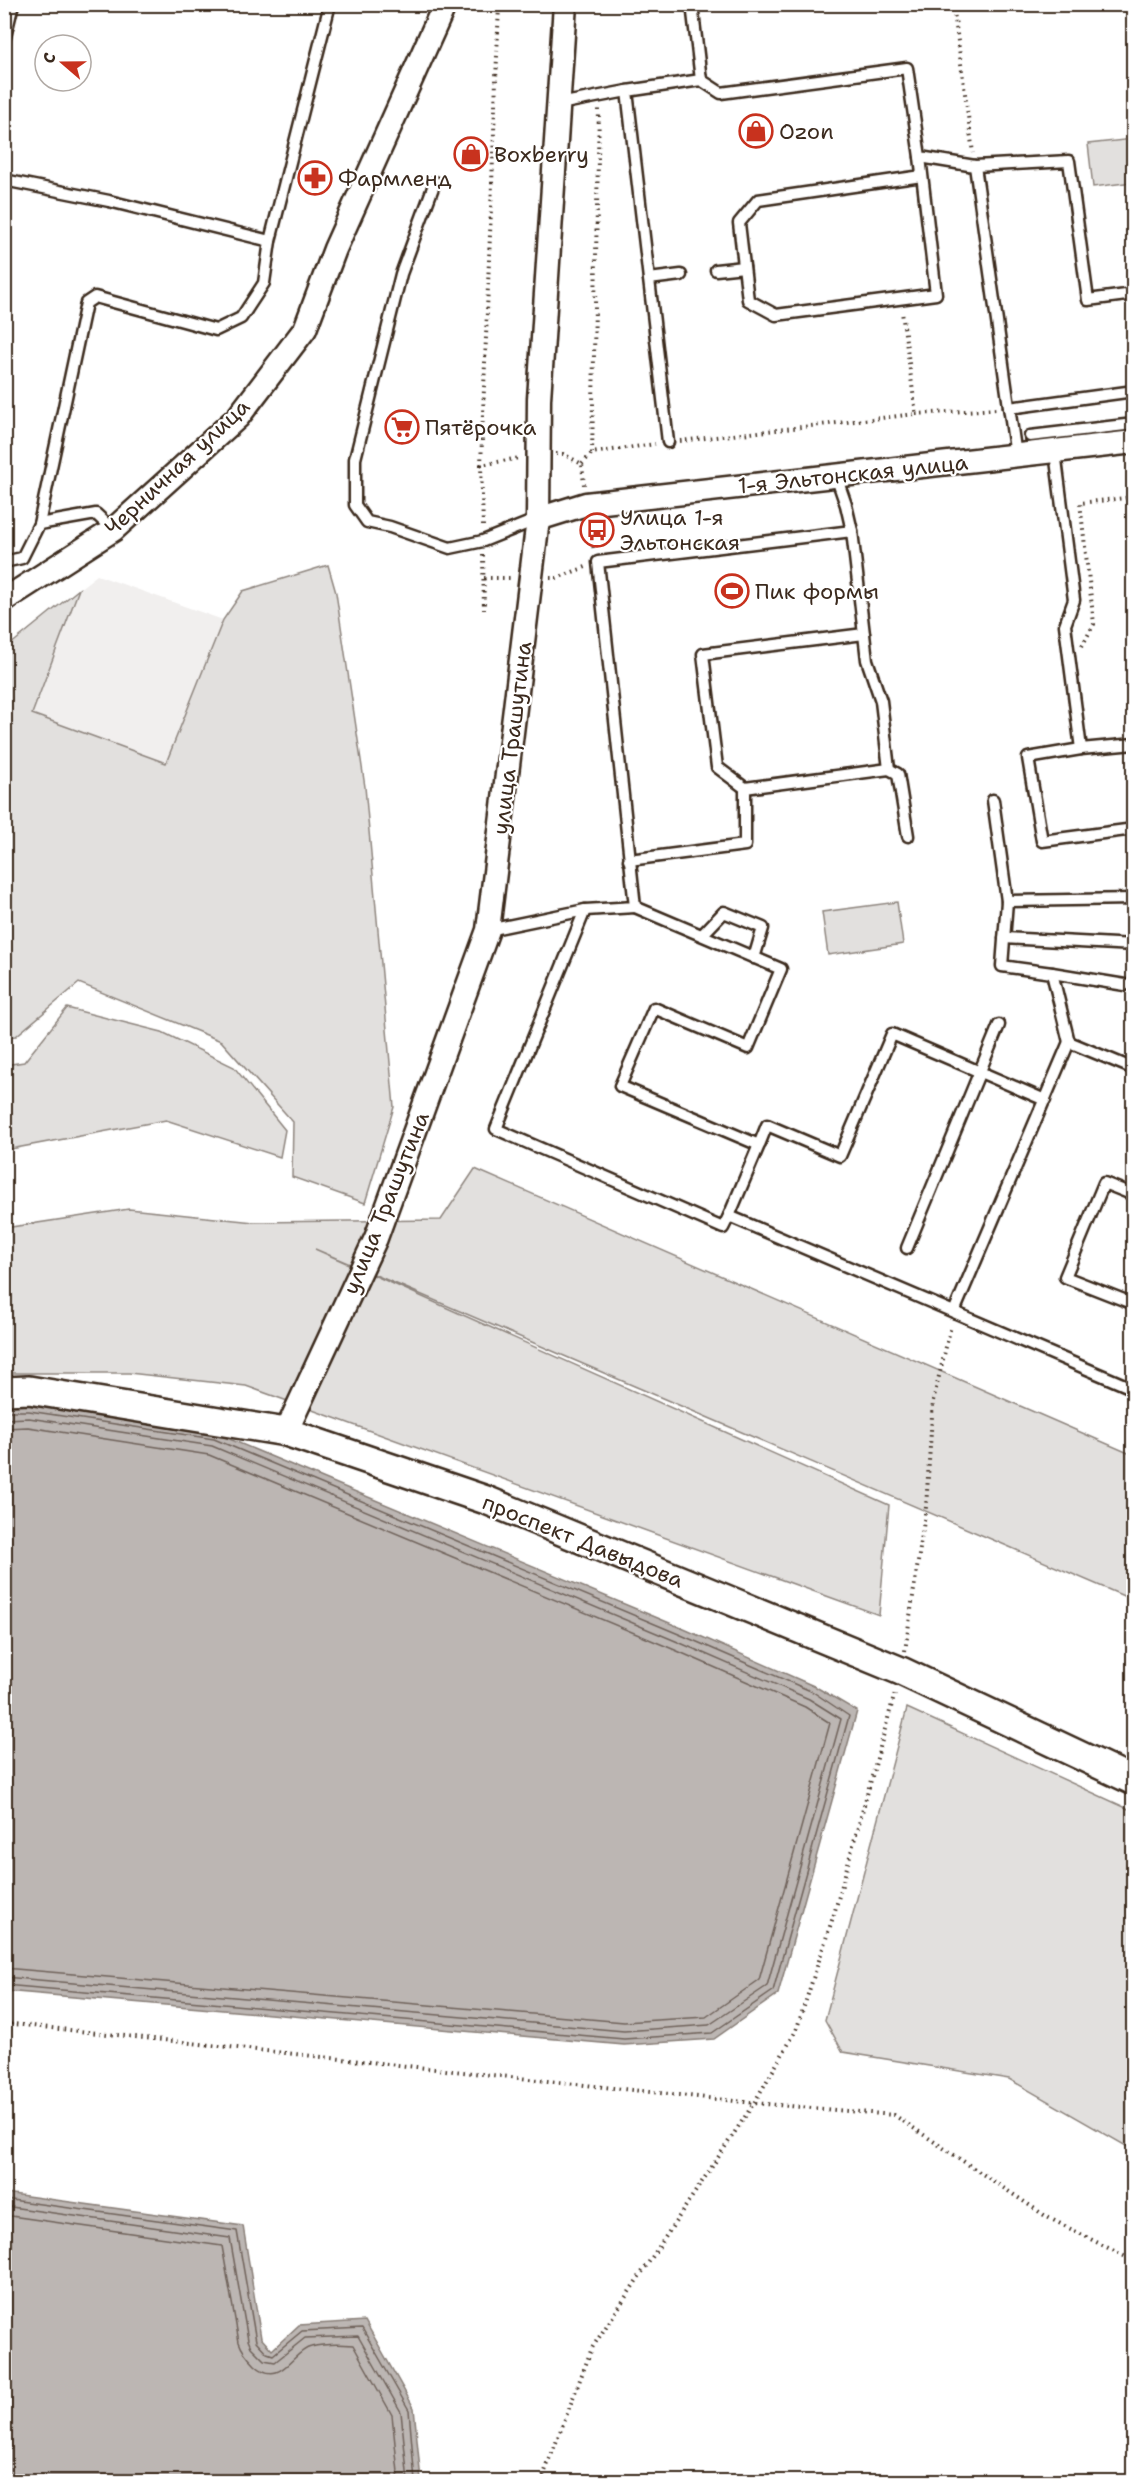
<svg xmlns="http://www.w3.org/2000/svg" width="1138" height="2486" font-family="'Shantell Sans',sans-serif">
  <style>
    .built { fill: #f1efee }
    .green { fill: #e2e0de; stroke: #8e857e; stroke-width: 1.5 }
    .water { fill: #bcb6b3; stroke: #887e77; stroke-width: 1.5 }
    .lines { fill: none; stroke-linecap: round; stroke-linejoin: round }
    .shore { stroke: #6f625a; stroke-width: 1.5 }
    .service-casing { stroke: #3b2a1e; stroke-width: 15 }
    .minor-casing { stroke: #3b2a1e; stroke-width: 27 }
    .tertiary-casing { stroke: #3b2a1e; stroke-width: 32 }
    .path { stroke: #3b2a1e; stroke-width: 4; stroke-dasharray: 1.5 4.5; stroke-linecap: butt }
    .service { stroke: #fff; stroke-width: 10 }
    .minor { stroke: #fff; stroke-width: 22 }
    .tertiary { stroke: #fff; stroke-width: 27 }
    .labels { text-anchor: middle; dominant-baseline: central; stroke-width: 4.5; stroke-linejoin: round; paint-order: stroke }
    .poi-label { font-size: 22px; fill: #3b2a1e; stroke: #fff; text-anchor: start }
    .street-label { font-size: 22px; fill: #3b2a1e; stroke: #fff }
  </style>
  <rect width="100%" height="100%" fill="#fff"/>
  <filter id="ink" filterUnits="userSpaceOnUse"><feTurbulence type="fractalNoise" baseFrequency=".0167" numOctaves="2"/><feDisplacementMap in="SourceGraphic" scale="12" xChannelSelector="R" yChannelSelector="G"/><feConvolveMatrix kernelMatrix="1 2 1 2 8 2 1 2 1" color-interpolation-filters="sRGB"/></filter>
  <g filter="url(#ink)">
    <polygon class="built" points="97,575 223,620 167,763 32,714 79,589"/>
    <g class="green">
      <polygon points="1133,139 1133,182 1093,187 1088,144"/>
      <polygon points="328,565 336,593 365,787 394,1107 365,1203 292,1177 293,1122 221,1041 79,983 16,1036 5,1037 5,649 79,589 32,714 166,763 223,620 243,591"/>
      <polygon points="897,902 903,944 828,955 822,912"/>
      <polygon points="67,1008 162,1032 234,1067 285,1130 280,1157 166,1120 5,1150 5,1065 24,1062"/>
      <polygon points="475,1169 1133,1455 1133,1600 315,1249 889,1505 879,1615 246,1386 129,1373 5,1373 5,1228 129,1209 254,1222 441,1220"/>
      <polygon points="907,1708 1133,1811 1133,2150 1009,2079 843,2052 825,2020"/>
    </g>
    <g class="water">
      <polygon points="29,1405 215,1433 684,1629 816,1687 857,1711 778,1994 714,2039 624,2045 5,1991 4,1406"/>
      <polygon points="5,2193 243,2226 261,2338 272,2350 299,2325 365,2321 414,2408 421,2481 5,2481"/>
    </g>
    <g class="lines">
      <g class="shore">
        <polyline points="4,1411 29,1411 214,1439 681,1635 813,1692 849,1716 773,1991 712,2033 624,2039 4,1985"/>
        <polyline points="4,1419 29,1418 212,1446 678,1642 809,1699 841,1719 767,1986 709,2025 624,2031 4,1977"/>
        <polyline points="4,1428 28,1427 209,1455 675,1650 805,1707 830,1723 759,1980 706,2017 624,2022 4,1968"/>
        <polyline points="4,2199 237,2231 256,2341 267,2353 273,2355 302,2331 362,2328 409,2410 415,2482"/>
        <polyline points="4,2206 230,2238 248,2340 251,2347 264,2360 275,2362 305,2338 358,2336 401,2412 408,2482"/>
        <path d="M4,2215L222,2246L239,2342C242,2351 248,2358 255,2365C281,2389 292,2351 311,2347C323,2344 341,2344 353,2345L392,2415L399,2482"/>
      </g>
      <g class="service-casing">
        <g id="service">
          <polyline points="692,4 701,80"/>
          <polyline points="4,41 13,4"/>
          <polyline points="559,104 627,91"/>
          <polyline points="920,157 936,294 776,315 748,300 739,223 758,200 922,176"/>
          <polyline points="975,166 1016,456"/>
          <polyline points="4,180 109,201 270,241 264,283 241,318 216,330 95,297 86,303 39,524 22,558 4,562"/>
          <polyline points="435,182 401,274 355,459 355,505 367,522 390,527 450,548 483,541 538,519"/>
          <polyline points="270,241 330,4"/>
          <polyline points="716,270 744,267"/>
          <polyline points="649,279 681,275"/>
          <polyline points="1009,408 1134,391"/>
          <polyline points="1030,436 1134,424"/>
          <polyline points="668,442 627,91 701,80 721,93 907,68 920,157 975,166 1069,161 1088,300 1134,294"/>
          <polyline points="1055,452 1074,600 1065,625 1081,749 1134,744"/>
          <polyline points="836,476 846,505 852,531 867,660 881,701 889,769 898,774 908,836"/>
          <polyline points="39,524 96,514 113,530"/>
          <polyline points="1081,749 1028,758 1042,841 1134,829"/>
          <polyline points="745,788 717,767 703,654 864,634"/>
          <polyline points="993,800 1007,901 1002,966 1052,973 1069,1042"/>
          <polyline points="629,860 745,845 745,788 889,769"/>
          <polyline points="1007,901 1134,899"/>
          <polyline points="635,907 781,969 748,1048 654,1008 620,1086 759,1145 767,1125 840,1156 892,1034 1045,1100"/>
          <polyline points="585,910 496,1129 723,1228 729,1216 1134,1389"/>
          <polyline points="488,930 585,910 635,907 598,562 852,531"/>
          <polyline points="702,935 724,912 763,928 754,958"/>
          <polyline points="1004,938 1134,945"/>
          <polyline points="1052,973 1125,985"/>
          <polyline points="1134,1195 1104,1183 1065,1277 1134,1304"/>
          <polyline points="729,1216 759,1145"/>
          <polyline points="907,1248 999,1025"/>
          <polyline points="954,1312 1069,1042 1134,1069"/>
        </g>
      </g>
      <g class="minor-casing">
        <g id="minor">
          <polyline points="538,519 586,504 1134,442"/>
          <polyline points="4,600 113,530 238,417 305,329 335,249 445,4"/>
          <polyline points="286,1432 376,1238 488,930 538,519 539,399 565,4"/>
        </g>
      </g>
      <g class="tertiary-casing">
        <polyline id="tertiary" points="4,1391 29,1390 286,1432 486,1500 901,1671 1134,1781"/>
      </g>
      <g class="path">
        <polyline points="953,4 973,153"/>
        <polyline points="916,414 996,409"/>
        <polyline points="680,441 916,414 902,312"/>
        <polyline points="592,453 599,109"/>
        <polyline points="556,454 563,454 582,464 584,485"/>
        <polyline points="582,464 592,453 655,444"/>
        <polyline points="481,465 499,4"/>
        <polyline points="588,523 594,550"/>
        <polyline points="483,526 481,465 519,458"/>
        <polyline points="483,555 484,610"/>
        <polyline points="484,578 513,578"/>
        <polyline points="550,578 557,578 586,567"/>
        <polyline points="1082,646 1094,624 1080,503 1134,497"/>
        <polyline points="905,1651 926,1507 933,1401 951,1326"/>
        <polyline points="4,2023 754,2103 894,2115 1047,2217 1134,2261"/>
        <polyline points="4,2060 11,2023"/>
        <polyline points="541,2482 592,2348 754,2103 796,2031 834,1914 895,1693"/>
      </g>
      <use href="#service" class="service"/>
      <use href="#minor" class="minor"/>
      <use href="#tertiary" class="tertiary"/>
    </g>
  </g>
  <defs>
    <g id="shop-ring" transform="scale(1.725)"><circle r="9.5" fill="#fff" stroke="#c8321e" stroke-width="1.5"/><path d="M-5-2.5h2.3a2.7 3.5 0 0 1 5.4 0H5L5.5 6h-11ZM-1.5-2.5h3a1.5 2.3 0 0 0-3 0Z" fill="#c8321e"/></g>
    <g id="pharmacy-ring" transform="scale(1.725)"><circle r="9.5" fill="#fff" stroke="#c8321e" stroke-width="1.5"/><path d="M-2-6h4v4h4v4h-4v4h-4v-4h-4v-4h4Z" fill="#c8321e"/></g>
    <g id="supermarket-ring" transform="scale(1.725)"><circle r="9.5" fill="#fff" stroke="#c8321e" stroke-width="1.5"/><path d="M-6-5.5h2.5l.6 2H6L4.5 2H-2.5L-4.4-4H-6ZM-1.5 3.2a1.3 1.3 0 1 0 .1 0ZM3 3.2a1.3 1.3 0 1 0 .1 0Z" fill="#c8321e"/></g>
    <g id="bus-ring" transform="scale(1.725)"><circle r="9.5" fill="#fff" stroke="#c8321e" stroke-width="1.5"/><path d="M-5-6H5V4H4V6H2V4H-2V6H-4V4H-5ZM-3.5-4V0h7V-4ZM-3.5 1.2v1.5H-2V1.2ZM2 1.2v1.5H3.5V1.2Z" fill="#c8321e"/></g>
    <g id="stadium-ring" transform="scale(1.725)"><circle r="9.5" fill="#fff" stroke="#c8321e" stroke-width="1.5"/><path d="M0-5a6.5 5 0 1 0 0 10a6.5 5 0 1 0 0-10ZM-3.5-1.8h7v3.6h-7Z" fill="#c8321e"/></g>
  </defs>
  <g fill-rule="evenodd">
    <use href="#shop-ring" x="756" y="131"/>
    <use href="#shop-ring" x="471" y="154"/>
    <use href="#pharmacy-ring" x="315" y="178"/>
    <use href="#supermarket-ring" x="402" y="427"/>
    <use href="#bus-ring" x="597" y="530"/>
    <use href="#stadium-ring" x="732" y="591"/>
  </g>
  <g class="labels">
    <g class="poi-label">
      <text x="779" y="131">Ozon</text>
      <text x="494" y="154">Boxberry</text>
      <text x="338" y="178">Фармленд</text>
      <text x="425" y="427">Пятёрочка</text>
      <text x="620" y="517">Улица 1-я<tspan x="620" dy="25">Эльтонская</tspan></text>
      <text x="755" y="591">Пик формы</text>
    </g>
    <g class="street-label">
      <text transform="translate(177 467) rotate(-43)">Черничная улица</text>
      <text transform="translate(853 474) rotate(-6)">1-я Эльтонская улица</text>
      <text transform="translate(512 738) rotate(-83)">улица Трашутина</text>
      <text transform="translate(386 1203) rotate(-68)">улица Трашутина</text>
      <text transform="translate(583 1541) rotate(22)">проспект Давыдова</text>
    </g>
  </g>
  <rect width="1138" height="2486" fill="none" stroke="#fff" stroke-width="24"/>
  <rect x="12" y="12" width="1114" height="2462" fill="none" stroke="#3b2a1e" stroke-width="2" filter="url(#ink)"/>
  <g transform="translate(63 63) rotate(290)"><circle r="28" fill="#ffffff" stroke="#b1aaa5" stroke-width="1.5"/>
  <path d="M0-4.5L10 22L0 15L-10 22Z" fill="#c8321e"/>
  <text y="-9" font-size="16" font-weight="bold" text-anchor="middle" fill="#3b2a1e">С</text>
  </g>
</svg>
